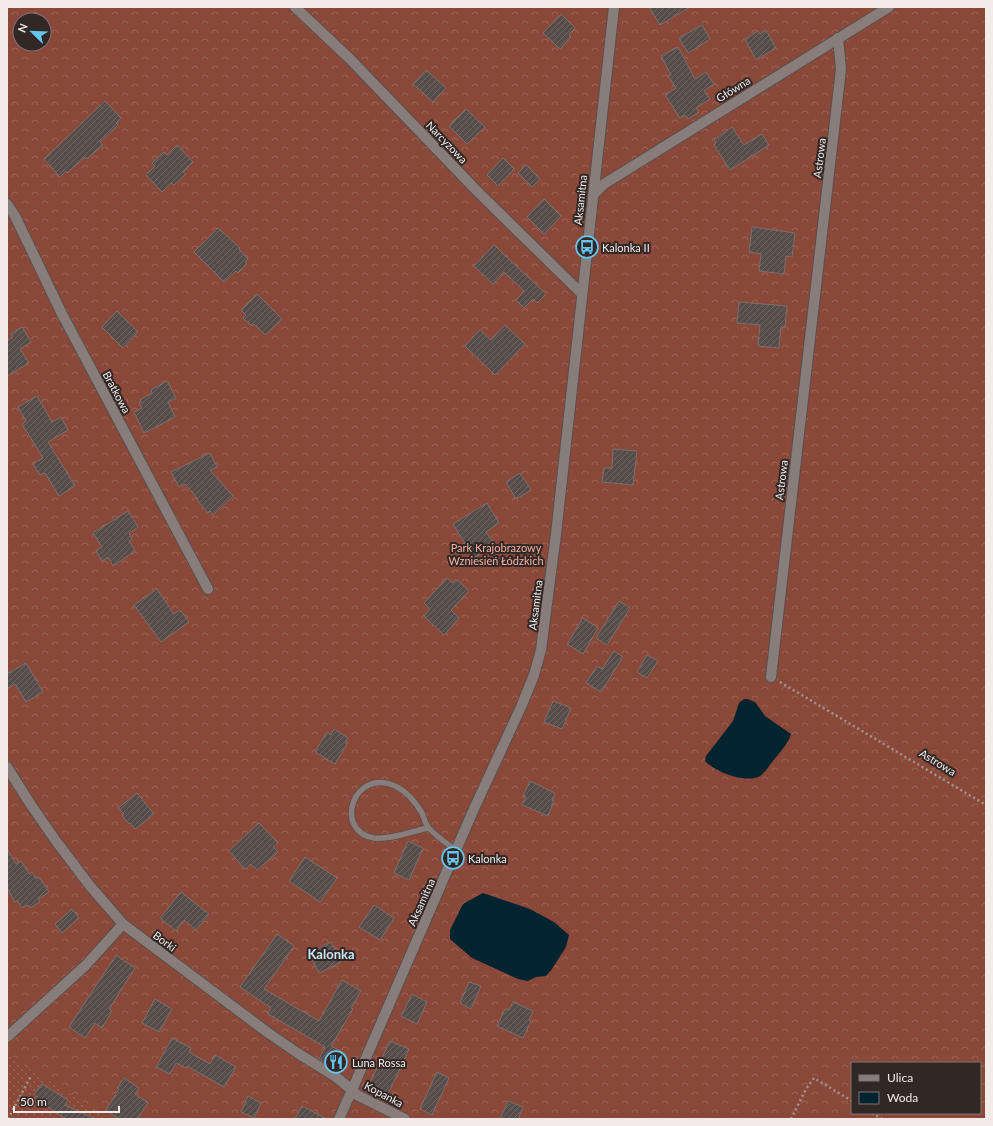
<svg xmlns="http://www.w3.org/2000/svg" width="993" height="1126" font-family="Lato,sans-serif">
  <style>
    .forest { fill: url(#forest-crowns); fill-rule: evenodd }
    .garden { fill: url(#garden-dots) }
    .water { fill: #022330 }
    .building { fill: url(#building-hatch); stroke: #7b706d }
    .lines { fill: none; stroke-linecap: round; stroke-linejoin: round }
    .service-casing { stroke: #58504e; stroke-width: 7 }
    .minor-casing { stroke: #58504e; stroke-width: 12 }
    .tertiary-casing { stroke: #58504e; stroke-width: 12 }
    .path { stroke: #9e9694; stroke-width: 2.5; stroke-dasharray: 2 3; stroke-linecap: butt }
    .service { stroke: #887d7a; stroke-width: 5.5 }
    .minor { stroke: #887d7a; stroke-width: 10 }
    .tertiary { stroke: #887d7a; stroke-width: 10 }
    .labels { text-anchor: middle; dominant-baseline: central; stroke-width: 4; stroke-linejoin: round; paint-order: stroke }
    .street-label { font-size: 11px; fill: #f2ebea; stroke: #312725 }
    .poi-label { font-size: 11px; fill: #f2ebea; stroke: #312725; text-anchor: start }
    .park-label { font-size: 11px; fill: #f7b1a0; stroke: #312725 }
    .quarter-label { font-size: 13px; font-weight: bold; fill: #c6e5f6; stroke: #312725 }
  </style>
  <defs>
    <pattern id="forest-crowns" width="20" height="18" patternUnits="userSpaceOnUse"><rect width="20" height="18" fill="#8a4839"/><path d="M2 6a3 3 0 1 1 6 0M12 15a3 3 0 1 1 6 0" fill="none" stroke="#9b6356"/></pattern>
    <pattern id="garden-dots" width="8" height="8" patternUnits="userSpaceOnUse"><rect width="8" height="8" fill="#8a4839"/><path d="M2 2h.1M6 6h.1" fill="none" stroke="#9b6356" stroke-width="1.8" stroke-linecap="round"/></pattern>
    <pattern id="building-hatch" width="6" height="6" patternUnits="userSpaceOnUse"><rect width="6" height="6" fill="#564c49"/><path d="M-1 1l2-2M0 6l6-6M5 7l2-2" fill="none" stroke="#6f6663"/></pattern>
  </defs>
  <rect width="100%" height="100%" fill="#3b312f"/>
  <path class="forest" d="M7,7H986V1119H7ZM20,20H44V44H20ZM852,1063H980V1113H852Z"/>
  <polygon class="garden" points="7,1054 110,1119 7,1119"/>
  <g class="water">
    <path d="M744,699H747L755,702L765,716L791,734C789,742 783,748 778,755C772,761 767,771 760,776C747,784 715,772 705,761L706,756L733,721L739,703Z"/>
    <polygon points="483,893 530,909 554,922 569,935 566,947 552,969 546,976 536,977 528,981 518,979 472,958 450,939 450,930 463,904"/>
  </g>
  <g class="building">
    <polygon points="649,7 690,7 660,25"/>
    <polygon points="561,14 575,28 569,34 571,37 560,49 543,33"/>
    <polygon points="702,25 710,39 688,53 679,38"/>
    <polygon points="766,30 776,48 756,60 745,39 758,31 760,34"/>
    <polygon points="678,47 695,79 706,72 714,84 704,91 710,99 696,108 699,112 688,119 685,115 680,118 665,95 676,88 668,76 671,75 661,56"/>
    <polygon points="426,70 446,88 433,102 413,84"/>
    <polygon points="105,101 121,118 116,123 118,125 100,142 103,145 87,159 85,157 67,173 66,171 60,177 44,159"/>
    <polygon points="466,109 485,127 467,144 449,126"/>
    <polygon points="732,127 744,145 762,134 769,145 730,170 714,145 716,143 714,140"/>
    <polygon points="177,145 193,162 183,172 186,174 174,185 171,183 162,192 146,175 155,166 152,163 164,152 167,155"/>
    <polygon points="503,158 514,169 498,186 487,175"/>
    <polygon points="526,165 540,179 532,187 518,173"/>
    <polygon points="544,199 561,216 544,234 527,217"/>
    <polygon points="752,227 795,233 792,257 786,256 784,274 759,271 761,254 749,252"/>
    <polygon points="218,228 240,248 239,249 248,259 245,262 247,264 238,273 236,271 224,282 194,252"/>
    <polygon points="494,245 546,294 537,303 533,299 524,308 516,300 524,291 504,272 493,284 474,266"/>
    <polygon points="257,294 282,319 265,335 254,324 252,326 243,318 246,315 241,310"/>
    <polygon points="739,302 787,306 785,327 781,327 779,348 758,346 760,325 737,323"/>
    <polygon points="117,311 138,332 123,348 102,327"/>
    <polygon points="505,325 525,344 495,375 465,346 480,330 491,340"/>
    <polygon points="22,327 31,342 20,349 29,363 7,376 7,341 13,337 11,334"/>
    <polygon points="167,381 176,398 168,402 175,417 144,433 134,412 142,408 139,403 142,402 140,400 152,393 151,390"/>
    <polygon points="37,396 52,422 61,417 68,430 48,442 75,486 59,496 45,473 40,475 33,464 43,458 22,424 26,421 18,407"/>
    <polygon points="613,449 637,451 633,485 602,482 604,468 612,468"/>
    <polygon points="210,453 217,467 210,470 233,496 213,515 210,511 208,513 197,500 198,499 185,484 179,487 171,472"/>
    <polygon points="520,473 531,490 516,499 506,482"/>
    <polygon points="487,503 499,523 486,532 495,545 474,558 453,524"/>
    <polygon points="128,511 138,527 129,533 132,539 129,541 135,551 113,566 108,557 102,561 96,551 102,547 93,533"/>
    <polygon points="447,578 453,583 456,579 469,591 451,610 459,618 444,635 424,616 430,609 424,603"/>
    <polygon points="157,589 174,614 180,610 189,622 161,642 134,605"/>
    <polygon points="619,601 630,608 607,645 596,638"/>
    <polygon points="583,618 598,628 583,654 567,644"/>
    <polygon points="614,651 623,657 601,692 586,683 597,666 602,669"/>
    <polygon points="647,655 658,661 647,678 637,672"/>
    <polygon points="26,663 43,692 26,702 15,684 7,689 7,674"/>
    <polygon points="553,701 571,708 562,729 544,722"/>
    <polygon points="334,729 348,738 345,743 347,744 335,764 315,752 327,732 331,735"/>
    <polygon points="530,781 555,793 552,801 554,801 548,816 522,805 526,797 523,796"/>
    <polygon points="137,793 154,814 135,829 130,823 129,824 122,816 124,814 118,808"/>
    <polygon points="259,823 278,843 273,847 278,852 257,870 251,864 245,869 229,851"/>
    <polygon points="408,841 423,848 409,880 394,873"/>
    <polygon points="7,849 16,864 21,861 29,874 32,872 36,879 39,877 49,892 38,899 40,902 30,908 28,905 22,908 17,900 15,902 7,888"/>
    <polygon points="305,857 337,878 320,902 289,881"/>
    <polygon points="181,892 209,914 196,930 184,920 176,931 160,918"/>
    <polygon points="374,905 394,918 380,940 359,927"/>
    <polygon points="72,909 79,918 62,933 55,924"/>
    <polygon points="277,934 294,946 264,989 319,1021 342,980 361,991 351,1008 353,1009 331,1046 346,1054 339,1069 319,1059 325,1047 268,1014 271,1008 240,987"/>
    <polygon points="331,942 341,962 319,973 309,953"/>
    <polygon points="116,955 135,968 109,1009 112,1011 102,1028 95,1023 85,1038 69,1027"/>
    <polygon points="469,982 481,986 471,1009 460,1003"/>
    <polygon points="412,994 427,1002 417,1024 401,1016"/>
    <polygon points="155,999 172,1009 159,1032 142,1023"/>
    <polygon points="513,1002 533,1011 529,1020 531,1021 523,1038 497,1026 505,1009 509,1010"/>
    <polygon points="172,1038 191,1048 189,1052 210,1064 215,1055 236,1067 224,1087 187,1066 186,1068 176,1063 170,1074 156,1067"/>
    <polygon points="390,1041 409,1049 388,1094 369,1085"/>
    <polygon points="437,1072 449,1078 432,1115 420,1109"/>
    <polygon points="124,1078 139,1088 135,1094 148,1103 137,1119 119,1119 106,1110 119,1089 117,1088"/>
    <polygon points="42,1084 68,1100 65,1105 95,1119 66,1119 36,1099 37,1097 34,1094"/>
    <polygon points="248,1096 261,1103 254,1118 241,1112"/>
    <polygon points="508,1101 523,1107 518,1119 500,1119"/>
    <polygon points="302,1106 327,1119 295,1119"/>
  </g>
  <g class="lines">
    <g class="service-casing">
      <path id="service" d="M428,828C412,831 391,840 374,838C332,831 354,765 397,787C407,792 416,803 422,813C424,818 425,823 428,827C433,834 449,845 457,851"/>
    </g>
    <g class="minor-casing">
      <g id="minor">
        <polyline points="295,7 350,59 477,191 582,294"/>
        <polyline points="7,204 15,216 62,314 208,589"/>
        <polyline points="771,677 841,69 838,38"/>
        <polyline points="7,767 31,805 56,841 90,886 123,924 267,1032 296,1052 336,1077 352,1090 339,1119"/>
        <polyline points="7,1037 86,965 123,924"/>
      </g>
    </g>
    <g class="tertiary-casing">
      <g id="tertiary">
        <polyline points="593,195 604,184 625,171 889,7"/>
        <polyline points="405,1119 357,1095 352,1090 473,811 521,707 534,675 541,650 556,534 614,7"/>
      </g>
    </g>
    <g class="path">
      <polyline points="780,682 986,805"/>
      <polyline points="872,1113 882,1119"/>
      <polyline points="8,1119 31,1076"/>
      <polyline points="791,1119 806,1089 814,1078 852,1101"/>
    </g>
    <use href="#service" class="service"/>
    <use href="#minor" class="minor"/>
    <use href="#tertiary" class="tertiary"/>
  </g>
  <defs>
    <g id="bus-ring" transform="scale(1.15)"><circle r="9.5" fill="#312725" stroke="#66c4ef" stroke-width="1.5"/><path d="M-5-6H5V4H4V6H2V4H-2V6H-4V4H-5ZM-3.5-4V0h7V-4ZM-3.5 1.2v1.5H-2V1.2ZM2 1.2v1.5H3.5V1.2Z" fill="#66c4ef"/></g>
    <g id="restaurant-ring" transform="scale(1.15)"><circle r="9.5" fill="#312725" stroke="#66c4ef" stroke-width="1.5"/><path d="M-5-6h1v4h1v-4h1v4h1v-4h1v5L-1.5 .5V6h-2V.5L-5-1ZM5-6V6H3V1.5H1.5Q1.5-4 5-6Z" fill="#66c4ef"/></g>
  </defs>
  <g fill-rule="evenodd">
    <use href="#bus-ring" x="587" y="247"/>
    <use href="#bus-ring" x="453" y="858"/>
    <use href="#restaurant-ring" x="336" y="1062"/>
  </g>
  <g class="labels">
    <g class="street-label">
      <text transform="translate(733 89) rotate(-32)">Główna</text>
      <text transform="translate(447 142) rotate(46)">Narcyzowa</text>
      <text transform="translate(819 158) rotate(-83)">Astrowa</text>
      <text transform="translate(580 200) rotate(-84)">Aksamitna</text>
      <text transform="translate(117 392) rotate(62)">Bratkowa</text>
      <text transform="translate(781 480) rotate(-83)">Astrowa</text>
      <text transform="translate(535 605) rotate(-83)">Aksamitna</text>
      <text transform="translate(938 762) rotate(31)">Astrowa</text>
      <text transform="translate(421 902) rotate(-66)">Aksamitna</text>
      <text transform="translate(165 941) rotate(37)">Borki</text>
      <text transform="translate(384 1094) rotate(28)">Kopanka</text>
    </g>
    <g class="poi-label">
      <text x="602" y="247">Kalonka II</text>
      <text x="468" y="858">Kalonka</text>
      <text x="352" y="1062">Luna Rossa</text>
    </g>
    <g class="park-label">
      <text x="496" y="547">Park Krajobrazowy<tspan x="496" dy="13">Wzniesień Łódzkich</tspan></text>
    </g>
    <g class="quarter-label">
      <text x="331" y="954">Kalonka</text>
    </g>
  </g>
  <rect width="993" height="1126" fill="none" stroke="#f2ebea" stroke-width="16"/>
  <rect x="851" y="1062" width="130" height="52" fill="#312725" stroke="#7e7574"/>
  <rect x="859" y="1075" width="20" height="6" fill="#887d7a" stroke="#7e7574"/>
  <text x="887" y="1082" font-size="12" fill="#f2ebea">Ulica</text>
  <rect x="859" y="1092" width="20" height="12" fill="#022330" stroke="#7e7574"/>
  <text x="887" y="1102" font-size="12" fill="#f2ebea">Woda</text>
  <g transform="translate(32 32) rotate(293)"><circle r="19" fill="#312725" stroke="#7e7574"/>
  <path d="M0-3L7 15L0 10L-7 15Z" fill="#66c4ef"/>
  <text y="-6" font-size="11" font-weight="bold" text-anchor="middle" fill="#f2ebea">N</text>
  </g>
  <path d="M14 1106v6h105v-6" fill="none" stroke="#f2ebea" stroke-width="2"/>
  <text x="20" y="1106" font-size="12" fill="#f2ebea" stroke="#312725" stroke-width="3" paint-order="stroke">50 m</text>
</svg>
